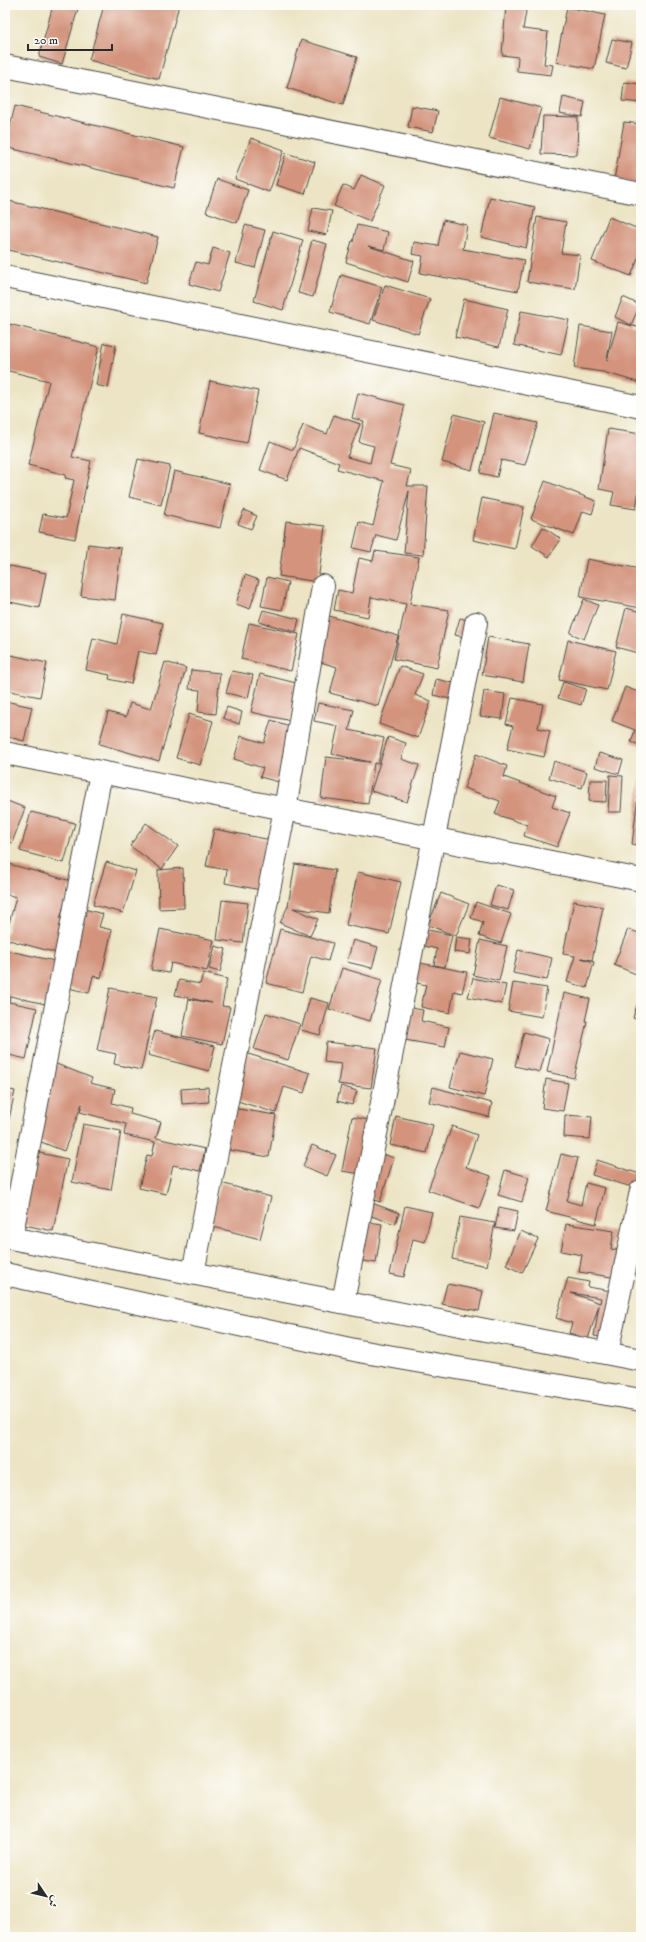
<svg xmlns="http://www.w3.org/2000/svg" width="646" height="1942" font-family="'IM FELL DW Pica',Amiri,serif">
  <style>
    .building { fill: #d3937c; fill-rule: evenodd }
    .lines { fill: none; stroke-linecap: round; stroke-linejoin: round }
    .street-casing { stroke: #484742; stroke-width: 24 }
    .secondary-casing { stroke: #484742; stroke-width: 24 }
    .street { stroke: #fff; stroke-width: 22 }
    .secondary { stroke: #fff; stroke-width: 22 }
  </style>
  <rect width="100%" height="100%" fill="#fdfcf7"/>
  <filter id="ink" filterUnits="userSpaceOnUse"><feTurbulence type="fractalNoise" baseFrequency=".025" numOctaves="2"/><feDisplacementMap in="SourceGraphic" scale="8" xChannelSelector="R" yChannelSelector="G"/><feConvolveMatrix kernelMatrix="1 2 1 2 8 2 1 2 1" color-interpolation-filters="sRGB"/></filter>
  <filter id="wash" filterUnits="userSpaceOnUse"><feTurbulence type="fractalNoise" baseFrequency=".012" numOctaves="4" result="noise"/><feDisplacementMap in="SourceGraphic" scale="16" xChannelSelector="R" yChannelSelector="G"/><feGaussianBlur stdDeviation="0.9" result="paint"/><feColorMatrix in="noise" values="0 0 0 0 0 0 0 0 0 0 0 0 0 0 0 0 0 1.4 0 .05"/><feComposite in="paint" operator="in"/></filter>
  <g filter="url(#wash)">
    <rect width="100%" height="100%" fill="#ece4c4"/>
    <g id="blocks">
      <g class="building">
        <polygon points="53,5 79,5 62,64 39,57"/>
        <polygon points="104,5 179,5 159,79 89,60"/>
        <polygon points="506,5 527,5 523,29 548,32 544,64 553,65 551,75 517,71 518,57 502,55"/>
        <polygon points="567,7 605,15 594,69 556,62"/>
        <polygon points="612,39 632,43 626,68 606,63"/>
        <polygon points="301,40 357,57 343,105 287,88"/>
        <polygon points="624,82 641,84 641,103 622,101"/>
        <polygon points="500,97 541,108 530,149 489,138"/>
        <polygon points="563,97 585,102 582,117 560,113"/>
        <polygon points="15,106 184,147 174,188 5,147"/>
        <polygon points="412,106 438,111 433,132 408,127"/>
        <polygon points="543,116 578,117 577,155 541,154"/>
        <polygon points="624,122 641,124 641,185 614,180"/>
        <polygon points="251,138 284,150 269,192 235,179"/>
        <polygon points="286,153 315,162 305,194 276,185"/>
        <polygon points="361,175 385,185 370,221 334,206 343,185 354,190"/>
        <polygon points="217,179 248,190 237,223 206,212"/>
        <polygon points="490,197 535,207 526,248 481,237"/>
        <polygon points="5,200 158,237 146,283 5,249"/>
        <polygon points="313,208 332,211 327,235 308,231"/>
        <polygon points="537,217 566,222 561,253 580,255 575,289 527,282"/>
        <polygon points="609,217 641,230 641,251 631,276 592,261"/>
        <polygon points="443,220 467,225 463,249 524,260 518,291 420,273 423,256 412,254 414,242 438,246"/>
        <polygon points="245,225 265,230 255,268 236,263"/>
        <polygon points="357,225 388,232 384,250 368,246 414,261 408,282 346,262 352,241 353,242"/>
        <polygon points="273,231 303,240 283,310 254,301"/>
        <polygon points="312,240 327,244 313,297 298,293"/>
        <polygon points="213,248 230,253 218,292 189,284 196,262 208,265"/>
        <polygon points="341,275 382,287 370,324 330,312"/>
        <polygon points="385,285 430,299 418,334 373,320"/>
        <polygon points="623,297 640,305 631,325 615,317"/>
        <polygon points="464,299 508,309 499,347 455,337"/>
        <polygon points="521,311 569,320 561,355 514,345"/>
        <polygon points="618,322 641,328 641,383 603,372 574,368 580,326 612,331 607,360"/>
        <polygon points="5,323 99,347 72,457 91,461 75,539 39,532 43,514 66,518 74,480 65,478 66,475 28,465 49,381 5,370"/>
        <polygon points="104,343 116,345 108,388 96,385"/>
        <polygon points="210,381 258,391 247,443 199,433"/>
        <polygon points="358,393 405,405 390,465 411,470 407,486 428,486 423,555 404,553 409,491 396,540 376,535 371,552 353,548 359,522 373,526 384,481 337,469 339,463 299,448 287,480 260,470 270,441 293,450 303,425 327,434 334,415 360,424 347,457 370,463 374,446 359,442 364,421 352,418"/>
        <polygon points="494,413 538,423 525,465 501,460 497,477 480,473"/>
        <polygon points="454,414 484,422 472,470 442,462"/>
        <polygon points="608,429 641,434 641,477 636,509 611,505 614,492 599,489"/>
        <polygon points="138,459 170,466 161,505 129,497"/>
        <polygon points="174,471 230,484 220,528 164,515"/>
        <polygon points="545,481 596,501 592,514 583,511 574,535 531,519"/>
        <polygon points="482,498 524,507 515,549 473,540"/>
        <polygon points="244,510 257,516 251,529 238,524"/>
        <polygon points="286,521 325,526 318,582 279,576"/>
        <polygon points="543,527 561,539 549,557 532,546"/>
        <polygon points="88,544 121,548 115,600 81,596"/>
        <polygon points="375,551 419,557 410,604 449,610 437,668 394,659 406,604 371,597 368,617 334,610 338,590 352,593 359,558 373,561"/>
        <polygon points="587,559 641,569 641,608 580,597"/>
        <polygon points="5,565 46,573 39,608 5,601"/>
        <polygon points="245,575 259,580 250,609 236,604"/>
        <polygon points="267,577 288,582 282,610 261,606"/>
        <polygon points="584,599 598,605 584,639 570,633"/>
        <polygon points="626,608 641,612 641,654 616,647"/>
        <polygon points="263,610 299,619 296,632 259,622"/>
        <polygon points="123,614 163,623 156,655 138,651 131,684 109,679 110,675 86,670 93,638 117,644"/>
        <polygon points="329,616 398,636 378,706 330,693 337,667 317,661"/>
        <polygon points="460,618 479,623 475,640 455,635"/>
        <polygon points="249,623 299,634 291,671 241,659"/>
        <polygon points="488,637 529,644 523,682 482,675"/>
        <polygon points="568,640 616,651 607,690 559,680"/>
        <polygon points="11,655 47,663 40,697 5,690 5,681"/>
        <polygon points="165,662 186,668 159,761 99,744 108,712 126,717 130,703 151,709"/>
        <polygon points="400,666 423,674 415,695 431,701 418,738 379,724"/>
        <polygon points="191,670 220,673 216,714 198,712 200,690 189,689"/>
        <polygon points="232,671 253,675 248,698 226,693"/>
        <polygon points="260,674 300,684 291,721 251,712"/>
        <polygon points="436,679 466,686 463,702 433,695"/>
        <polygon points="563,682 586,689 581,705 558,698"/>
        <polygon points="625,687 641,693 641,745 631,742 635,730 612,721"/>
        <polygon points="484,691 505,694 502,719 480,716"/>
        <polygon points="512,698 543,704 538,728 550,731 544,757 507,749 513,726 506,724"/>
        <polygon points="5,701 32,707 24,741 5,736"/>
        <polygon points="318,703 354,710 349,730 384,738 378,764 374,763 368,804 321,798 326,757 370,762 332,754 338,726 314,721"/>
        <polygon points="227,707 242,712 239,724 223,718"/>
        <polygon points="189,714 213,721 200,765 176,758"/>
        <polygon points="271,720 296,728 279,782 260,777 263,768 234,759 241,736 264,743"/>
        <polygon points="388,737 406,743 401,759 419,765 407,802 371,791"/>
        <polygon points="599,753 623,760 619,774 595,767"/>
        <polygon points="476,754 507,766 504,777 556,796 552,807 570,813 557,847 524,836 527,825 495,814 500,801 464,788"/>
        <polygon points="554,761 587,772 582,788 549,778"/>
        <polygon points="610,775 623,776 621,812 608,812"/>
        <polygon points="590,780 607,780 606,802 589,801"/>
        <polygon points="640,781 641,781 641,846 632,844"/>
        <polygon points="5,800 25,808 12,843 5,841"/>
        <polygon points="31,812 75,823 64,863 20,851"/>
        <polygon points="146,823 178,846 162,869 130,846"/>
        <polygon points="214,829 271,840 261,890 225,883 227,870 206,866"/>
        <polygon points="106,862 136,871 123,913 93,905"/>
        <polygon points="5,863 71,881 60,919 66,921 57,953 5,939 16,897 5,894"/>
        <polygon points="295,864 335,870 329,913 293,908 318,919 310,936 280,923 288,906"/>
        <polygon points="183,868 184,908 159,909 158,870"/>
        <polygon points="358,872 401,882 389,934 346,925"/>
        <polygon points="496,885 514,890 508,910 490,905"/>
        <polygon points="441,893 469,904 456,936 428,925"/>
        <polygon points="222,900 248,903 243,943 217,940"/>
        <polygon points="574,901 603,907 592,960 581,958 594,962 587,988 567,982 575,956 563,954"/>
        <polygon points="476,902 511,914 501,943 479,936 483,922 471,918"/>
        <polygon points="84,909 103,914 99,927 112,930 101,978 93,976 89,993 65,987"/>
        <polygon points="160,929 214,940 207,971 171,963 169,973 151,970"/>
        <polygon points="280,929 333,943 328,961 311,956 302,992 266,983"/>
        <polygon points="424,929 452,935 445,967 434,965 437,949 420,945"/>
        <polygon points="628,929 641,934 641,976 614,965"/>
        <polygon points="456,937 472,939 470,954 454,952"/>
        <polygon points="353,940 378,947 372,968 347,962"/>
        <polygon points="480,940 507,946 499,981 473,975"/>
        <polygon points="215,946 226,949 220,972 209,969"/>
        <polygon points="5,950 55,961 45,1004 10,996 9,1002 37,1008 26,1059 5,1054"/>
        <polygon points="518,950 552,958 547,980 513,973"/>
        <polygon points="415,962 467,972 462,993 454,991 450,1013 421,1007 426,985 412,982"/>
        <polygon points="342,968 382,980 370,1021 329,1009"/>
        <polygon points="203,973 227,979 222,1006 230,1007 222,1044 182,1036 189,999 212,1003 175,995 179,980 200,984"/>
        <polygon points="473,978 506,985 502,1004 468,997"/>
        <polygon points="513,983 547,988 542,1017 508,1011"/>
        <polygon points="110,988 157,997 141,1070 114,1064 116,1054 97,1050"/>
        <polygon points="564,993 590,999 585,1021 587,1021 574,1078 547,1072"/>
        <polygon points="641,993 641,1021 633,1018"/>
        <polygon points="310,998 329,1003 320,1035 301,1030"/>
        <polygon points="405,1007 423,1010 421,1021 449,1027 445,1047 399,1039"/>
        <polygon points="266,1013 300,1024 288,1060 254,1049"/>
        <polygon points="155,1031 215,1046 209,1071 148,1055"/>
        <polygon points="524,1032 549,1039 540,1072 515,1066"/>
        <polygon points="326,1042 377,1048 371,1088 338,1084 341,1064 324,1062"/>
        <polygon points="460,1051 493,1059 484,1096 450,1087"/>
        <polygon points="245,1053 310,1073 304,1093 284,1087 276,1113 231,1099"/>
        <polygon points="54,1063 92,1078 90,1083 115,1089 112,1103 131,1108 130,1114 161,1122 156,1138 205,1149 200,1171 173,1165 166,1194 139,1188 147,1155 152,1156 155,1142 124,1135 126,1124 80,1112 82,1104 64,1151 26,1136"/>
        <polygon points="546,1079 568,1083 563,1111 542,1108"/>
        <polygon points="341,1086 357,1091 352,1105 337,1101"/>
        <polygon points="208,1087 209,1102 182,1104 181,1089"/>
        <polygon points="433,1087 492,1103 489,1117 429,1102"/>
        <polygon points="5,1089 15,1091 6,1133 5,1133"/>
        <polygon points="232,1108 276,1115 269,1157 224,1149"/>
        <polygon points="565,1115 592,1117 590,1139 564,1137"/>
        <polygon points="396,1116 433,1125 427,1153 390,1145"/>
        <polygon points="352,1117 370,1120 361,1174 342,1171"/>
        <polygon points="83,1124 121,1131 111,1190 72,1182"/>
        <polygon points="452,1126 477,1135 466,1167 491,1176 479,1208 428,1190"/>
        <polygon points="312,1145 336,1155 327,1176 303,1166"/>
        <polygon points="21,1149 68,1159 53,1231 5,1221"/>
        <polygon points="378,1152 394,1158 380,1202 363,1196"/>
        <polygon points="561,1154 578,1158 567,1201 581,1205 586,1183 605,1188 596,1224 546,1211"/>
        <polygon points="597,1160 640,1174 635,1188 592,1175"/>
        <polygon points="505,1170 529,1177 522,1202 498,1195"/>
        <polygon points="221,1183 271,1197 260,1239 210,1226"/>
        <polygon points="369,1202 399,1213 395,1224 365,1214"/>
        <polygon points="405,1206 432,1212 425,1242 413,1239 404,1277 390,1274"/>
        <polygon points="499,1207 518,1211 514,1231 495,1228"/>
        <polygon points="460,1217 495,1223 487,1266 452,1259"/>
        <polygon points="363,1221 382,1224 376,1263 357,1260"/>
        <polygon points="566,1224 614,1231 611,1249 622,1251 618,1278 579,1272 582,1255 561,1251"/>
        <polygon points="521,1231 538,1239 522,1273 506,1265"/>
        <path d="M568,1278L589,1282L588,1287L617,1292L609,1338L594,1336L599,1305L588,1339L569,1333L572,1323L556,1318ZM571,1293L601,1298L600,1303Z"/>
        <polygon points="447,1284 483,1291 479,1311 442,1304"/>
      </g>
    </g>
  </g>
  <g filter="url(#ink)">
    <use href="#blocks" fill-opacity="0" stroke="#484742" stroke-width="1"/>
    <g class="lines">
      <g class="street-casing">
        <g id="street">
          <polyline points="5,66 641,194"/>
          <polyline points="5,277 641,407"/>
          <polyline points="5,753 641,880"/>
          <polyline points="11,1238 101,773"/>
          <polyline points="193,1273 285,809 323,586"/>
          <polyline points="343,1302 476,623"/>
          <polyline points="607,1353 641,1191"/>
        </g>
      </g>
      <g class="secondary-casing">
        <g id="secondary">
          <polyline points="5,1237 641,1360"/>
          <polyline points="5,1274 359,1351 641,1400"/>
        </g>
      </g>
      <use href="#street" class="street"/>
      <use href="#secondary" class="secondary"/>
    </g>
  </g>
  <rect width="646" height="1942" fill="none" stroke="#fdfcf7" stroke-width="20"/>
  <g transform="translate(46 1896) rotate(125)" stroke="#fdfcf7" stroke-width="3" paint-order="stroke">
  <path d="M0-3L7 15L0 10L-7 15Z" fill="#2b2b2b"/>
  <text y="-6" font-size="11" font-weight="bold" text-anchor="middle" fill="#2b2b2b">ش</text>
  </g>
  <path d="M28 44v6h84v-6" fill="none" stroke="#2b2b2b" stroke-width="2"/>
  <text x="34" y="44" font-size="12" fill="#2b2b2b" stroke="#fdfcf7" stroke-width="3" paint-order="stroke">20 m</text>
</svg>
